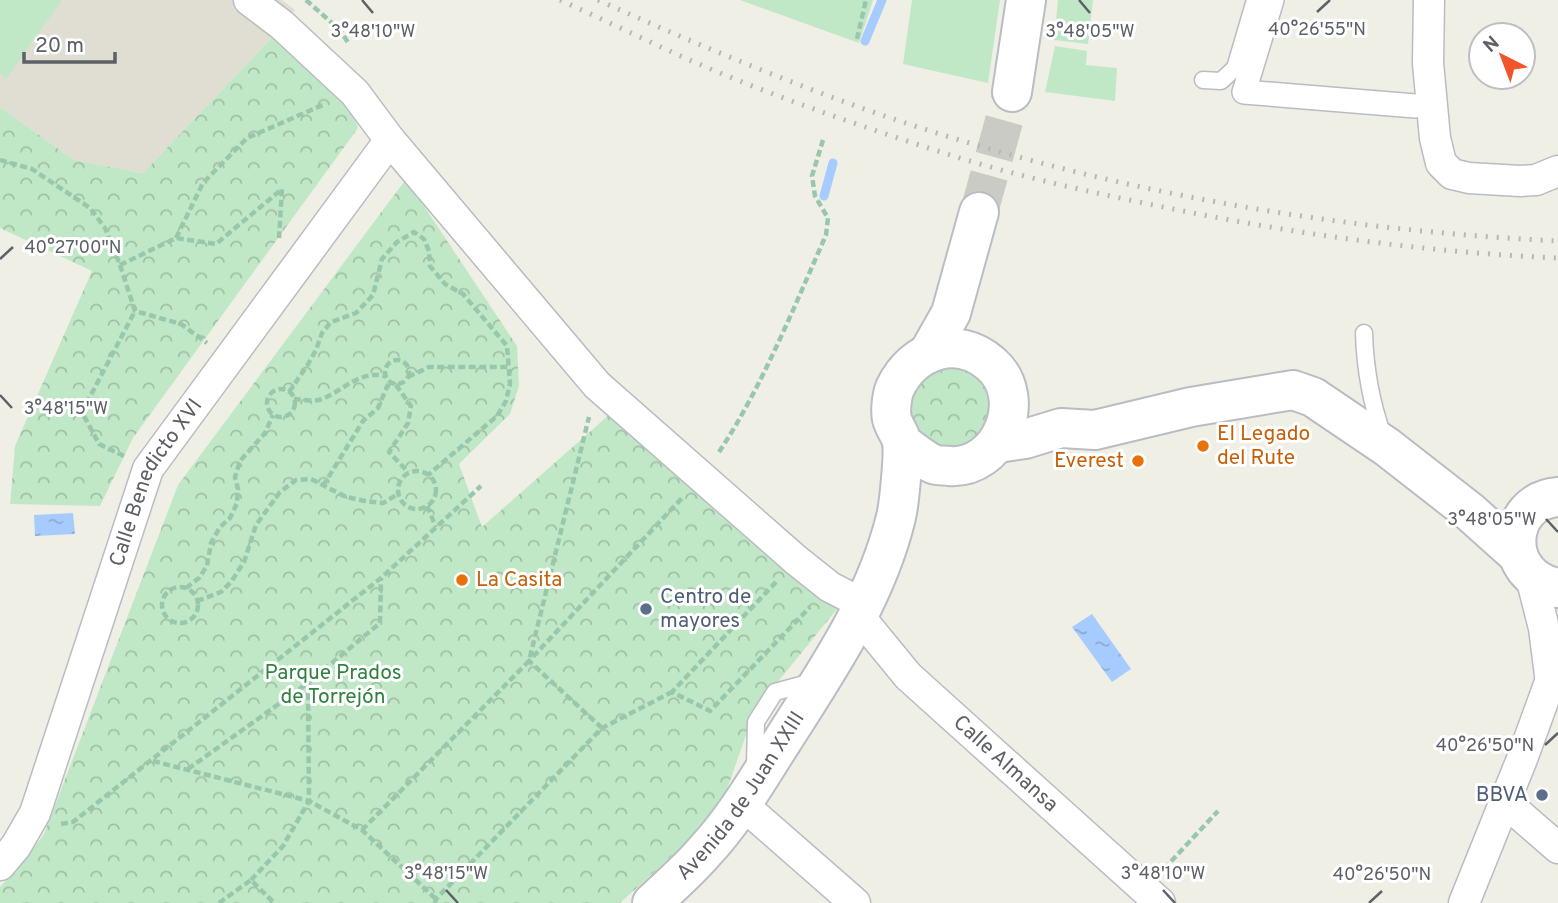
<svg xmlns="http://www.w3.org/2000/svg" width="1558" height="903" font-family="Overpass,sans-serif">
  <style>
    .education { fill: #e0ded3 }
    .grass { fill: #c1e8c6 }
    .park { fill: url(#park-crowns) }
    .water { fill: url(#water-ripples) }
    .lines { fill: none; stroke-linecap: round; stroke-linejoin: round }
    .stream { stroke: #a6ccff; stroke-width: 9 }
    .secondary-tunnel { stroke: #cbcbc5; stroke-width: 38; stroke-dasharray: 38 19; stroke-linecap: butt }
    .service-casing { stroke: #babcc1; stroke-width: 19 }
    .pedestrian-casing { stroke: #babcc1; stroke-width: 26 }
    .minor-casing { stroke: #babcc1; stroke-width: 33 }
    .tertiary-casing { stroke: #babcc1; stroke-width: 42 }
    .secondary-casing { stroke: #babdc3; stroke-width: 42 }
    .path { stroke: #98c7ac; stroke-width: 4.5; stroke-dasharray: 7 3.5; stroke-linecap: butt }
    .service { stroke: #fff; stroke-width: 16 }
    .pedestrian { stroke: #fff; stroke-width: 23 }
    .minor { stroke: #fff; stroke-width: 30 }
    .tertiary { stroke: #fff; stroke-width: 38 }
    .secondary { stroke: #fff; stroke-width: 38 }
    .rail { stroke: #b6b7b7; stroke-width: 5; stroke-dasharray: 2 9; stroke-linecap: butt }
    .ticks { fill: none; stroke: #5d6066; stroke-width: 2.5 }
    .food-dot { fill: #e8710a; stroke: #fff; stroke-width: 2.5 }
    .service-dot { fill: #5c6f8a; stroke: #fff; stroke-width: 2.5 }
    .labels { text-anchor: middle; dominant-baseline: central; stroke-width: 6; stroke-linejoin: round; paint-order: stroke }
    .food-label { font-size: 21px; fill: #c56008; stroke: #fff; text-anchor: start }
    .street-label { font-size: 21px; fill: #5d6066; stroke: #fff }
    .service-label { font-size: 21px; fill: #4e5e75; stroke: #fff; text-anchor: start }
    .park-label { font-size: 21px; fill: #308240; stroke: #fff }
    .ticks-label { font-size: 18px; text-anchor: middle; fill: #5d6066; stroke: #fff; stroke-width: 6; stroke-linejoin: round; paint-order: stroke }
  </style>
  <defs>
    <pattern id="park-crowns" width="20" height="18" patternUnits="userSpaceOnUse" patternTransform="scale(1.75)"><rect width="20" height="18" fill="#c1e8c6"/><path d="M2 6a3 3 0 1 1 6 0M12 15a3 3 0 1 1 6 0" fill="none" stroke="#a0bfa5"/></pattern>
    <pattern id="water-ripples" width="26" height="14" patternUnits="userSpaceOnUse" patternTransform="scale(1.75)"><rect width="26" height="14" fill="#a6ccff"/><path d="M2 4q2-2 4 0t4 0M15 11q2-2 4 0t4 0" fill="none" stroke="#8aa9d2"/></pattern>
  </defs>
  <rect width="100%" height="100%" fill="#f0efe5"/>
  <polygon class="education" points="0,0 282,0 295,10 278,31 143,173 74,160 0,107"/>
  <g class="grass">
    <polygon points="0,0 62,0 6,79 0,74"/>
    <polygon points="740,0 873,0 859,43"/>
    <polygon points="912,0 1000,0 988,83 903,64"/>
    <polygon points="1058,0 1093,0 1088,44 1054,40"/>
    <polygon points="1055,46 1087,51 1086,65 1117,68 1115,101 1045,92"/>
  </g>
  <g class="park">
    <polygon points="278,31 349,101 358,128 133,438 100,506 10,504 15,446 92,271 0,228 0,107 74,160 143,173"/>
    <polygon points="406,179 517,346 519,386 510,414 459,464 482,527 610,414 842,603 772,689 751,721 725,795 696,834 620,903 0,903 0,887 25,860 44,834 178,485"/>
    <polygon points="937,365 971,368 993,394 990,428 963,450 929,447 907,420 910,386"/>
  </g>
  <g class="water">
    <polygon points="73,513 75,534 35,536 34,515"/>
    <polygon points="1092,614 1131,669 1112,682 1072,627"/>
  </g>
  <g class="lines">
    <g class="stream">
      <polyline points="865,41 882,0"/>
      <polyline points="824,196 833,163"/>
    </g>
    <polyline class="secondary-tunnel" points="979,212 1012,92"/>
    <g class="service-casing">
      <g id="service">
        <polyline points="1203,80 1221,81 1235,68 1255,0"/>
        <path d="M1364,333C1365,369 1371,402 1383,436"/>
        <polyline points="755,766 756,722 775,692 812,682"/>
      </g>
    </g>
    <g class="pedestrian-casing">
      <polyline id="pedestrian" points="1272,0 1244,92 1415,106"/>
    </g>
    <g class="minor-casing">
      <g id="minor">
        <polyline points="249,0 282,25 355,93 390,140 597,385 796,560 830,587 863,604"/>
        <polyline points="1429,0 1428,63 1435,138 1441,163 1452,174 1469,178 1520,181 1536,180 1558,171"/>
        <polyline points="1531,577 1544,628 1551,683"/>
        <path id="s1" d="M858,615L908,676L1160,903"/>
        <polyline points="1505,802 1558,848"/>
        <polyline points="743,805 855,903"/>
        <path id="s2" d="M0,865L16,846L35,813L148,469L390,140"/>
        <polyline points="1464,903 1522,759 1558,660"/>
      </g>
    </g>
    <g class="tertiary-casing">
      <g id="tertiary">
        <polyline points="998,443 1025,439 1061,428 1095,430 1191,407 1293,390 1313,397 1387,447 1469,511 1517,554"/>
        <path d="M1558,497C1505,501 1500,577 1558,588"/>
      </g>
    </g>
    <g class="secondary-casing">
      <g id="secondary">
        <polyline points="1012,92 1026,0"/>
        <polyline points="929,352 951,313 979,212"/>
        <path id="s3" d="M652,903C670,886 689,870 705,851C735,819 757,780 781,743C826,672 876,600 896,517C899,505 904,455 902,443C901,435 894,427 892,419C890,411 892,395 895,388C913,350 957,334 991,364C1030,398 1000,470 949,466C944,465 938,466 933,464C922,459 912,450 902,443"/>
      </g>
    </g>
    <g class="path">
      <polyline points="306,0 340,30 349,44"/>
      <polyline points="857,39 866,0"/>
      <polyline points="0,160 32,169 90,208 105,228 120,265 176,238 216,244 282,189 279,238"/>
      <polyline points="176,238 203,183 247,138 325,104"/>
      <polyline points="120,265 135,311 181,324 207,343"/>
      <circle cx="397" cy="372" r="12"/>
      <polyline points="408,377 429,367 509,367"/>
      <polyline points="396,385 411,406 408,423 389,452 408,472"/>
      <circle cx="281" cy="403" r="14"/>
      <polyline points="289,392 307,366 316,350 322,333 331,322 356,313 373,295 382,259 397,242 414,232 424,239 429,251 430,266 445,284 463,294 507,346 510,384 506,401 497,416 428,475"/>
      <path d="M294,399C303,400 315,402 322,399C344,390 360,370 385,376"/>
      <path d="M719,452C761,389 795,305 826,235L828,218L815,196L812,176L823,140"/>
      <polyline points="124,456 99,444 82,412 135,311"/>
      <circle cx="417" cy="490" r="19"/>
      <polyline points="323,486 363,421 378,408 389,382"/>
      <polyline points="427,506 436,527"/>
      <polyline points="776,582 672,692 710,711 810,607"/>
      <circle cx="180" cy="605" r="18"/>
      <polyline points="186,588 199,578 207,566 211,543 220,527 230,518 237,503 238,489 235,477 240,461 265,433 273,415"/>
      <polyline points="197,601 221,592 231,582 244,562 256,525 280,492 296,480 311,479 346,497 365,501 383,503 398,494"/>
      <polyline points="602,728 529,661 683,497"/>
      <polyline points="153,761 309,801 362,830 436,899"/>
      <polyline points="188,769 308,683 380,623 381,578"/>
      <polyline points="61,824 73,822 381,578 481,486"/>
      <polyline points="362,830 529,661 589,417"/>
      <polyline points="1164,869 1218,811"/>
      <polyline points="251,880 283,846 309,801 308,684"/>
      <polyline points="219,903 251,880 274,903"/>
      <polyline points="435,903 436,899 602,728 672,692"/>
    </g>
    <use href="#service" class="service"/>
    <use href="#pedestrian" class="pedestrian"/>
    <use href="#minor" class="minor"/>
    <use href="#tertiary" class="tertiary"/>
    <use href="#secondary" class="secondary"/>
    <g class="rail">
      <path d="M560,0C602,19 643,39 685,58C769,95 857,125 944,153C1009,174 1076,189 1144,203C1281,232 1418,252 1558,258"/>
      <path d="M598,0C671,33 744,64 818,92C1053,181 1307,229 1558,241"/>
    </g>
  </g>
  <path class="ticks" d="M362,0L373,13M1079,0L1090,13M1317,12L1330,0M0,259L13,247M0,395L12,408M1546,519L1558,532M1545,745L1558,733M446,890L458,903M1163,890L1175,903M1369,903L1382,891"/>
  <g class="food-dot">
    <circle cx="1203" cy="446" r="7"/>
    <circle cx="1138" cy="461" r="7"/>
    <circle cx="462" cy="580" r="7"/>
  </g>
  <g class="service-dot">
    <circle cx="646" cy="609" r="7"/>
    <circle cx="1542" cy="795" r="7"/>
  </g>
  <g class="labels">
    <g class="food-label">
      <text x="1217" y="434">El Legado<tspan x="1217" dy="24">del Rute</tspan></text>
      <text x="1124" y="461" text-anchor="end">Everest</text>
      <text x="476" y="580">La Casita</text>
    </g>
    <g class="street-label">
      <text stroke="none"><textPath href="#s2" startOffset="416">Calle Benedicto XVI</textPath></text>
      <text stroke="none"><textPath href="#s1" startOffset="210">Calle Almansa</textPath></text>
      <text stroke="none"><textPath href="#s3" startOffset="140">Avenida de Juan XXIII</textPath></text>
    </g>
    <g class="service-label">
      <text x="660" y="597">Centro de<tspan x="660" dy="24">mayores</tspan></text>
      <text x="1528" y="795" text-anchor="end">BBVA</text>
    </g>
    <g class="park-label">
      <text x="333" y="673">Parque Prados<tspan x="333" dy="24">de Torrejón</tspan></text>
    </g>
  </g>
  <g class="ticks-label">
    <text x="1317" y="35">40°26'55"N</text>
    <text x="373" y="37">3°48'10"W</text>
    <text x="1090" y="37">3°48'05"W</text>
    <text x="73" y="253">40°27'00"N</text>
    <text x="66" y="414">3°48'15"W</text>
    <text x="1492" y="525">3°48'05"W</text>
    <text x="1485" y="751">40°26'50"N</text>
    <text x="446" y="879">3°48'15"W</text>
    <text x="1163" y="879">3°48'10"W</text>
    <text x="1382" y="880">40°26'50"N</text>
  </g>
  <g transform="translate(1502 56) rotate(318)"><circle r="33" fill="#ffffff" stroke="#bebfc2" stroke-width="2"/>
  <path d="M0-5L12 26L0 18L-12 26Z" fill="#f0552b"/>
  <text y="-10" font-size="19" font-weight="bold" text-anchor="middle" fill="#5d6066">N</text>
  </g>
  <path d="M24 52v10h91v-10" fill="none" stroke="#5d6066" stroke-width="3.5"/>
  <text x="35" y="52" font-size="21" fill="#5d6066" stroke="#ffffff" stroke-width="5" paint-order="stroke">20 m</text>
</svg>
